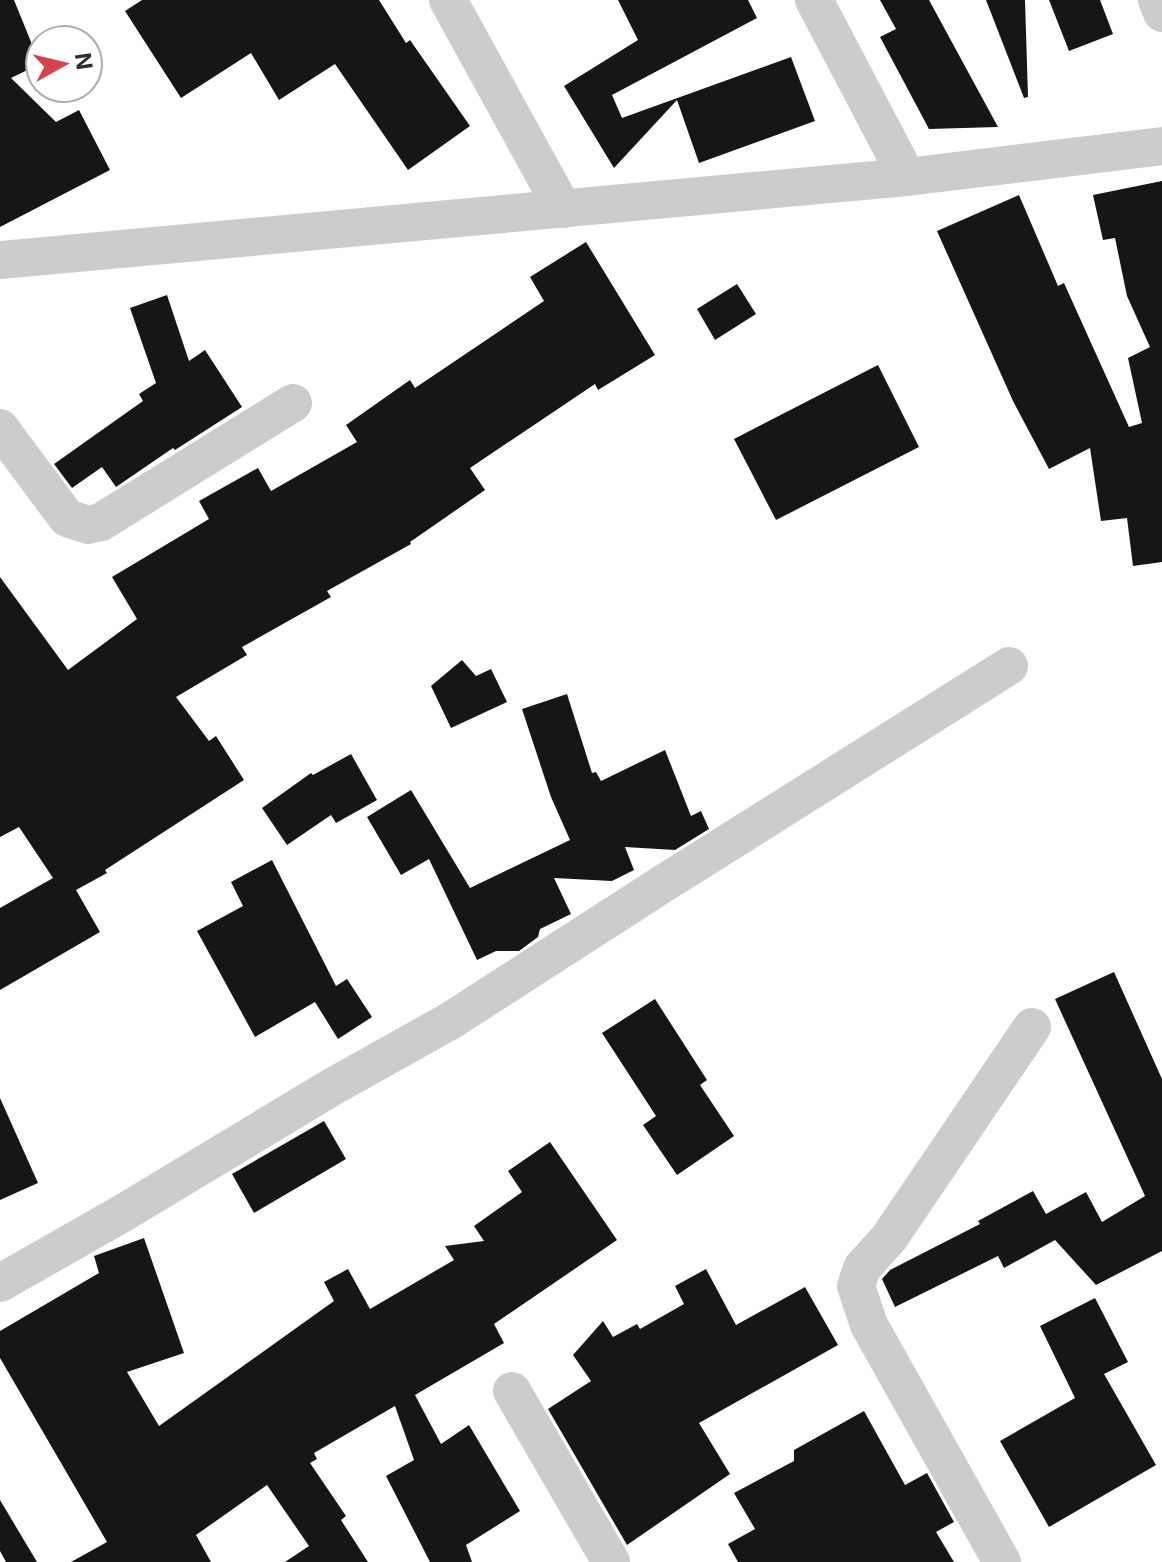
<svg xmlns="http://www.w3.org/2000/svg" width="1162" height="1562" font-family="Inter,sans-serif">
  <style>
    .building { fill: #161616 }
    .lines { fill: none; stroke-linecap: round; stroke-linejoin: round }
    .minor { stroke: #ccc; stroke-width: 38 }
  </style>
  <rect width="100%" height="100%" fill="#fff"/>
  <g class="building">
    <polygon points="0,0 14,0 40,64 11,78 56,122 79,110 110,170 0,227"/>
    <polygon points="142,0 379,0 406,43 410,40 470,126 408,170 335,64 279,100 251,53 181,98 125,11"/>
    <polygon points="618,0 748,0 757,18 612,95 622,118 791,57 815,121 699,163 677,100 614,168 564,86 638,40"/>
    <polygon points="880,0 929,0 998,127 929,129 880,37 896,29"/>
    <polygon points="986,0 1025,0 1028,97 1024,98"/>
    <polygon points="1049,0 1100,0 1113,34 1069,51"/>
    <polygon points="1162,181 1162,562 1133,566 1127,518 1101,521 1090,448 1049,469 1013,401 937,231 1019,195 1058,286 1064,283 1129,427 1142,423 1128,358 1150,347 1127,296 1115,238 1103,240 1093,195"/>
    <polygon points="586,242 655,355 598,390 595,384 470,468 485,490 410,542 411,544 327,591 331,597 242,647 247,655 176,697 209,741 216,736 244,780 105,870 107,873 76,890 100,932 0,990 0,908 53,878 19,827 0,837 0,577 68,670 137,619 112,577 209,519 199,501 258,468 271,491 357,442 346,425 410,380 415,388 544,301 530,277"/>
    <polygon points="737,284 756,314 715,340 697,309"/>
    <polygon points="167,295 189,361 205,350 242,407 175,450 173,448 116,487 102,467 72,488 54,464 143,401 139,394 156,383 130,308"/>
    <polygon points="878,365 919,447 776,520 734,439"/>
    <polygon points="462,660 476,676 491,669 507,702 451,728 431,686"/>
    <polygon points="567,694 592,773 596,772 601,781 665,750 691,816 701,811 709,829 675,850 625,847 634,870 612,881 554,878 571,914 540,929 538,937 519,951 496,951 477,960 429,859 401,875 367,817 411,790 470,888 570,840 551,797 522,709"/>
    <polygon points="351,754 377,800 336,823 331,815 287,845 262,808 311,773 313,775"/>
    <polygon points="272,860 336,986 347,979 372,1017 338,1039 315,1002 255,1037 197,931 243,906 231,882"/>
    <polygon points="1114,972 1162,1079 1162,1251 1096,1285 1055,1240 1004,1268 998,1256 895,1307 882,1279 890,1270 980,1224 978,1221 1033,1191 1046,1214 1086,1192 1102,1222 1145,1196 1055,999"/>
    <polygon points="655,999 707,1080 700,1085 734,1136 677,1175 643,1125 656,1116 602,1033"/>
    <polygon points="0,1098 38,1183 0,1200"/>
    <polygon points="324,1121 346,1159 254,1213 232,1174"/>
    <polygon points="550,1142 617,1240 494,1324 504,1343 415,1395 441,1444 469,1425 520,1511 466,1545 472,1562 430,1562 386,1476 414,1460 395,1406 314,1453 317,1459 310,1463 346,1516 341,1520 368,1562 285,1562 309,1546 267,1485 196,1535 211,1562 71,1562 107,1542 0,1358 0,1331 99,1273 94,1256 144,1238 184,1353 127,1372 159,1426 334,1301 324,1282 348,1269 370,1309 454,1260 445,1246 484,1241 474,1226 522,1192 508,1171"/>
    <polygon points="706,1269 736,1325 805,1287 838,1345 699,1423 730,1474 627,1545 548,1409 591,1381 573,1355 603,1321 613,1337 637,1324 640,1329 684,1304 675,1286"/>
    <polygon points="1095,1298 1128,1362 1104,1374 1156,1465 1049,1527 1000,1441 1075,1398 1040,1326"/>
    <polygon points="864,1411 905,1485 927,1473 954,1522 936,1532 954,1562 738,1562 728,1544 755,1529 734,1493 794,1461 794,1450"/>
    <polygon points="0,1500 37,1562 6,1562 0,1551"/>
  </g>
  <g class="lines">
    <g class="minor">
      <polyline points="448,0 563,209"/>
      <polyline points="814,0 907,177"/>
      <polyline points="1157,0 1162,13"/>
      <polyline points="0,260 907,177 1162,146"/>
      <polyline points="0,428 67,518 88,525 101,522 293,403"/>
      <polyline points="0,1283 123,1213 332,1087 450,1021 661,885 1009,666"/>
      <polyline points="512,1391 611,1562"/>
      <polyline points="1002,1562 869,1325 856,1286 862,1268 889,1238 1032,1027"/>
    </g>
  </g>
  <g transform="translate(64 64) rotate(82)"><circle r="38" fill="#ffffff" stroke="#acacac" stroke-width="2"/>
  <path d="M0-6L14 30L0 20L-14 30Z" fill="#d44450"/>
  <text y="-12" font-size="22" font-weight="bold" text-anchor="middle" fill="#2f2f2f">N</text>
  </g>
</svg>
